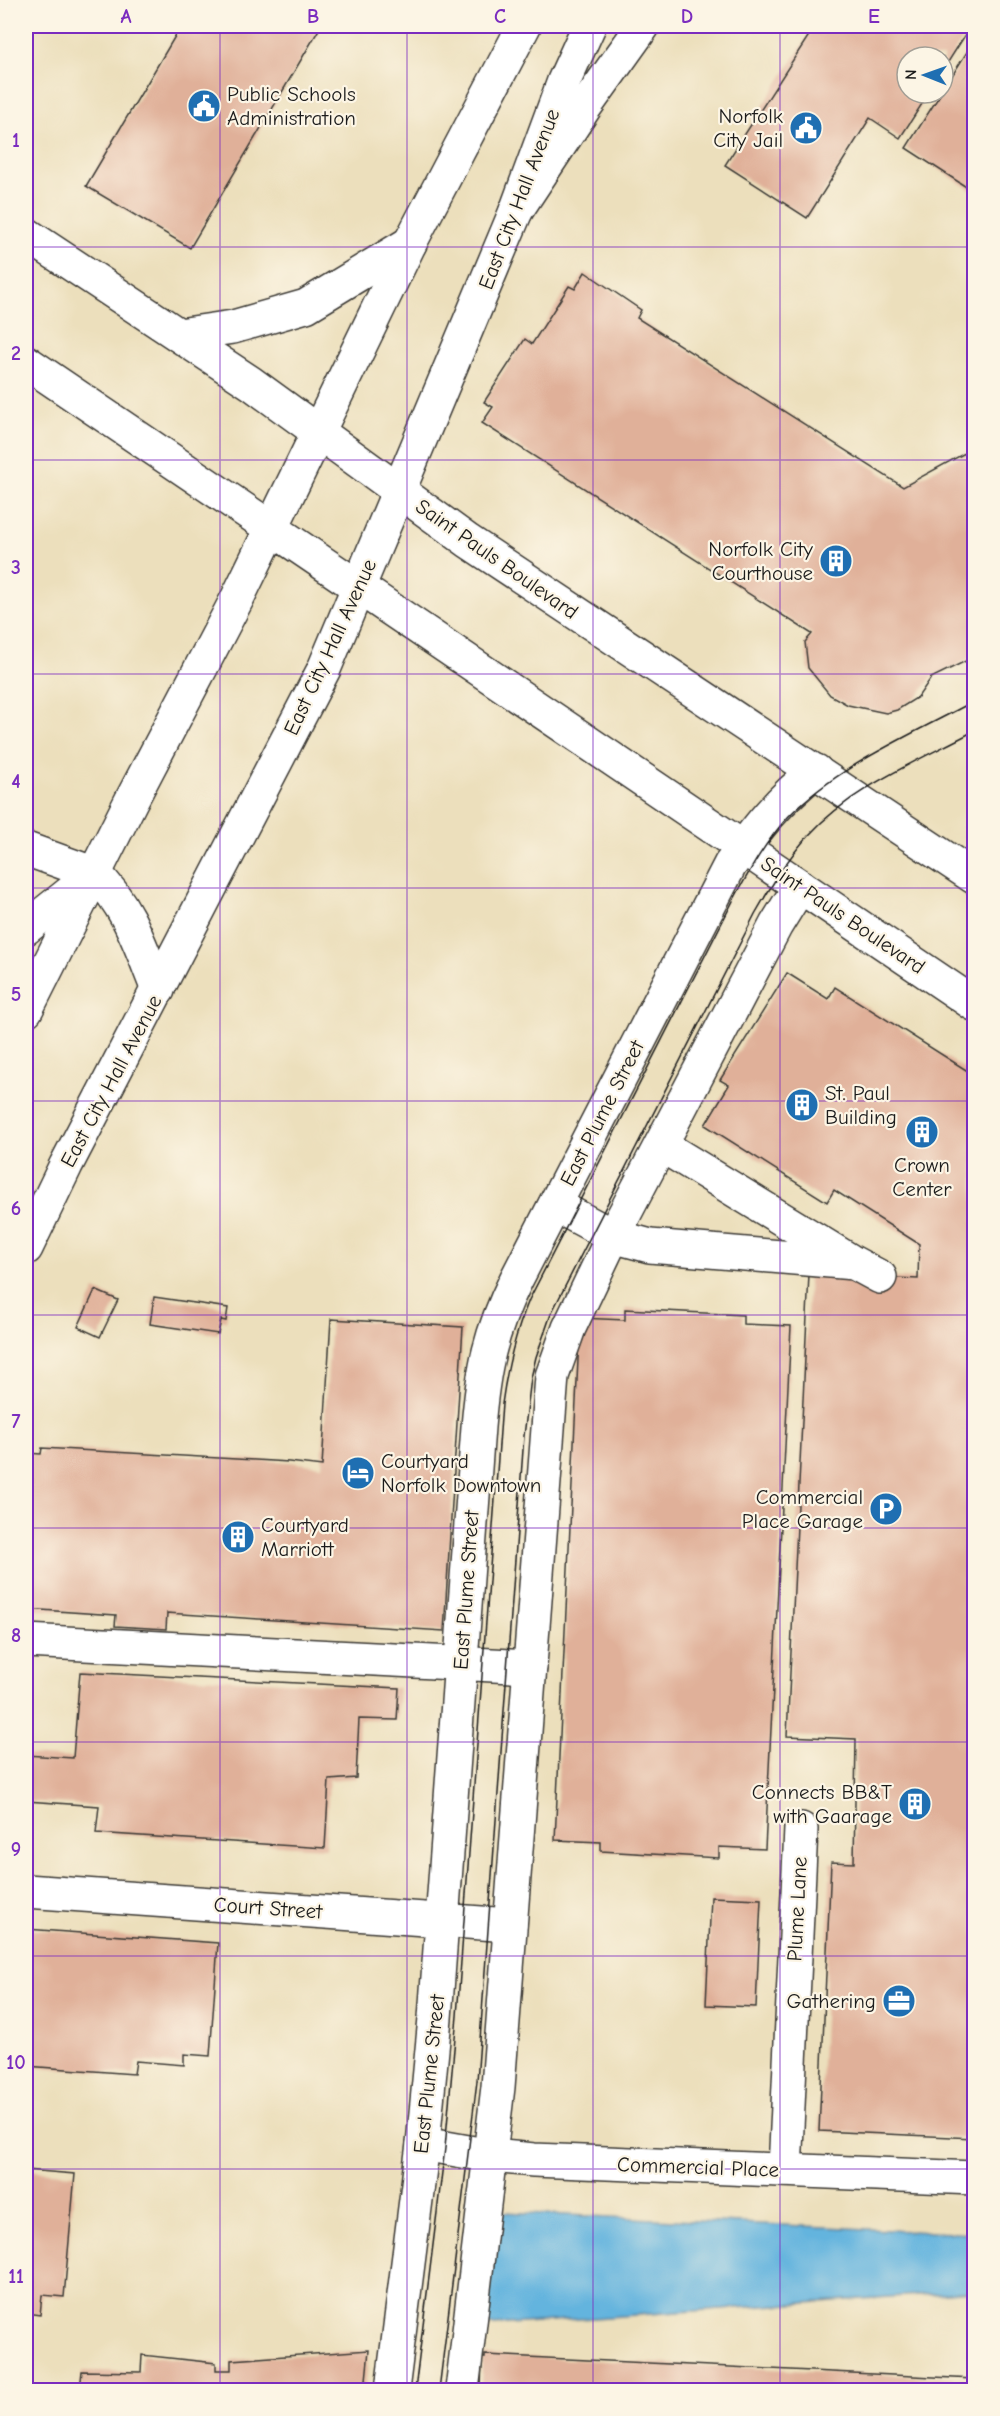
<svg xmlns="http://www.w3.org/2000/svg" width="1000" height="2416" font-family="'Comic Neue',sans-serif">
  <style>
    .water { fill: #64b4de; stroke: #40687d; stroke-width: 1.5 }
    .building { fill: #e0b099 }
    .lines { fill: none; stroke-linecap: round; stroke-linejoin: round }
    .minor-casing { stroke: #3b3934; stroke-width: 36 }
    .major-casing { stroke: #3b3934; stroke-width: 36 }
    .highway-casing { stroke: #3b3934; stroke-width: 36 }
    .minor { stroke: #fff; stroke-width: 33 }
    .major { stroke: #fff; stroke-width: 33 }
    .highway { stroke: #fff; stroke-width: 33 }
    .tram { stroke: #1c1c1c; stroke-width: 1.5 }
    .grid { fill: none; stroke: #7b2cbf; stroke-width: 1.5; stroke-opacity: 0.55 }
    .labels { text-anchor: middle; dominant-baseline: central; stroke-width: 4.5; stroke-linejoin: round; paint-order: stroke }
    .poi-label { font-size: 21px; fill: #1c1c1c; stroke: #fcf5e5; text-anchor: end }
    .street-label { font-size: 21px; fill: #1c1c1c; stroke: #fcf5e5 }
    .neatline { fill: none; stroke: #7b2cbf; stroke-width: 2 }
    .grid-label { font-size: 20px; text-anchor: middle; font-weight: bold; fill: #7b2cbf }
  </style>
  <rect width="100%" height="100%" fill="#fcf5e5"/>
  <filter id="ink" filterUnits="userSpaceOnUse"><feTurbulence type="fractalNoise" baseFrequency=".0167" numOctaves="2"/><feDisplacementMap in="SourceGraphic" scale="12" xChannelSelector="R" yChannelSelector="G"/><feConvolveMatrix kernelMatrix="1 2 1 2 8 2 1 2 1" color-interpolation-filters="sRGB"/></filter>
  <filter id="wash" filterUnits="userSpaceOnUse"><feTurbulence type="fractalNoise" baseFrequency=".008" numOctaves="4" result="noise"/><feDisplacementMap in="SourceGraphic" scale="24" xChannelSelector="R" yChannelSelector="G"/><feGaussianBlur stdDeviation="1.35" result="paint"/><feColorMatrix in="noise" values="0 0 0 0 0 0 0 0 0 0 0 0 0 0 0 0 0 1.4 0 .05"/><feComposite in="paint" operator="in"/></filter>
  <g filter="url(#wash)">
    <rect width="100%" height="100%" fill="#ecdfbc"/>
    <polygon class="water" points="503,2212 974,2234 974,2291 480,2326"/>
    <g id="blocks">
      <g class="building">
        <polygon points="181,26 321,26 190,248 86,186"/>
        <polygon points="815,26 964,26 969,29 943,70 943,57 907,57 907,93 929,93 900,138 870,118 807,218 725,165"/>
        <polygon points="974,41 974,192 906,148"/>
        <polygon points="585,272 641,310 637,318 903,487 974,448 974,657 931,678 918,697 897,710 886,713 848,705 830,695 808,668 805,642 812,634 482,423 493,407 484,402 525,339 532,344 569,286 575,289"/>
        <polygon points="787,973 828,999 835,987 974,1075 974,2138 819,2131 831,1862 854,1863 856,1739 787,1736 809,1274 918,1279 919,1244 834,1190 827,1202 705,1125 729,1085 720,1080"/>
        <polygon points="95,1290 118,1300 100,1337 78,1327"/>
        <polygon points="154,1297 228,1308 226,1321 221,1320 218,1334 150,1324"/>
        <polygon points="625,1309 743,1315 743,1324 791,1326 765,1849 719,1847 719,1858 601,1851 601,1842 555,1840 580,1318 625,1320"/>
        <polygon points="331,1319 463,1327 444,1631 167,1613 166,1629 115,1626 116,1615 26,1609 26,1453 41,1454 42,1448 289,1462 322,1466"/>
        <polygon points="80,1672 399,1688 397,1720 359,1719 356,1778 329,1780 325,1848 96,1833 99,1806 26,1801 26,1755 73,1758"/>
        <polygon points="711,1897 761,1899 756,2007 706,2005"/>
        <polygon points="26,1929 218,1943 210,2056 184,2054 184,2065 136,2061 134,2074 26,2066"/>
        <polygon points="26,2170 75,2174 64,2297 42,2295 40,2315 26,2313"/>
        <polygon points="369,2350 365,2390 80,2390 82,2371 141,2372 142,2355 216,2363 216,2370 231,2370 231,2360"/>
        <polygon points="485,2355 974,2379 974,2390 481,2390 482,2358 485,2358"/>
      </g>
    </g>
  </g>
  <g filter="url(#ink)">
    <use href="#blocks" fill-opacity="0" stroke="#3b3934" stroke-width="1.5"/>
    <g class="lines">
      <g class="minor-casing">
        <g id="minor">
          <polyline points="26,849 95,874"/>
          <polyline points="661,1145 849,1260"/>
          <polyline points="555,1205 613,1236 650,1246 854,1263 880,1277"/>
          <polyline points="26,1641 530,1667"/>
          <polyline points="26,1891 510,1925"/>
          <polyline points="423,2144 491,2156 534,2160 974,2178"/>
          <polyline points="785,2170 801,1829"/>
          <path d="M392,2390L423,2144L435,2018L478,1427C483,1368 490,1333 516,1280L730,865C756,829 780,798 816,771"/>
          <polyline points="462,2390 498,2087 552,1376 569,1328 613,1236 776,925 800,886"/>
        </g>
      </g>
      <g class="major-casing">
        <g id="major">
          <polyline points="26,234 251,383 468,541 974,877"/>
          <polyline points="179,335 233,327 306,306 410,243"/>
          <polyline points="26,362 974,1004"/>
          <path d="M95,874C128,905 141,948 158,990"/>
          <polyline points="26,928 86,880"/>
          <polyline points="26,1010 131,801 237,599 410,243 524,26"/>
          <polyline points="26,1248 66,1165 324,669 516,211 564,81 589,26"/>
        </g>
      </g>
      <g class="highway-casing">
        <polyline id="highway" points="516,211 585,107 643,26"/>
      </g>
      <use href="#minor" class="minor"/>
      <use href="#major" class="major"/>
      <use href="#highway" class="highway"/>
      <g class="tram">
        <path d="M415,2390L445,2148L457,2016L502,1404C507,1367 515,1334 529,1300L733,901C749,872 765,842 788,817C837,766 913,734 974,701"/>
        <path d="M439,2390L477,2081L524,1436L531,1378L536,1357L551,1314L755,914C771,886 787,859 809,835C853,787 918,761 974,731"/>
      </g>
    </g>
  </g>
  <path class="grid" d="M220,26V2390M407,26V2390M593,26V2390M780,26V2390M26,247H974M26,460H974M26,674H974M26,888H974M26,1101H974M26,1315H974M26,1528H974M26,1742H974M26,1956H974M26,2169H974"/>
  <defs>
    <g id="civic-disc" transform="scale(1.725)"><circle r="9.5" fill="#1f6fb2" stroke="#fcf5e5"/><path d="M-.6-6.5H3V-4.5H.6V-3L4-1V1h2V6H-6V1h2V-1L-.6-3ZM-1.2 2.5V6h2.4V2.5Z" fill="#fff"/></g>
    <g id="building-disc" transform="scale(1.725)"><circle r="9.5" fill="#1f6fb2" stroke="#fcf5e5"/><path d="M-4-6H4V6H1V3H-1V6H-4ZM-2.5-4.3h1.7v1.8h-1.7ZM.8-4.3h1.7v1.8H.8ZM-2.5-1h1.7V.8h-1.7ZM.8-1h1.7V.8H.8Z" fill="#fff"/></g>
    <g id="hotel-disc" transform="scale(1.725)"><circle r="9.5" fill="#1f6fb2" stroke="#fcf5e5"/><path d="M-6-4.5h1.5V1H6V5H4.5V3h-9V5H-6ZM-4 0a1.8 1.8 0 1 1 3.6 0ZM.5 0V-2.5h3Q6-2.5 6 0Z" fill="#fff"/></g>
    <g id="parking-disc" transform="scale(1.725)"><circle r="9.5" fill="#1f6fb2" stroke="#fcf5e5"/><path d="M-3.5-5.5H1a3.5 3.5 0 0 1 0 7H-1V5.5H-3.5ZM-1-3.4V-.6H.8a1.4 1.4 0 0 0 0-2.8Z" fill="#fff"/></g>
    <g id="office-disc" transform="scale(1.725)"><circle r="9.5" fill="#1f6fb2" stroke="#fcf5e5"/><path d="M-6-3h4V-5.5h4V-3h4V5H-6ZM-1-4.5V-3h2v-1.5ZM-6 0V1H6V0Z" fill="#fff"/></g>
  </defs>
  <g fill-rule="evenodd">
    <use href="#civic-disc" x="204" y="106"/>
    <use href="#civic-disc" x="806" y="128"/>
    <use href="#building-disc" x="836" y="561"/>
    <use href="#building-disc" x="802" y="1105"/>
    <use href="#building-disc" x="922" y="1132"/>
    <use href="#hotel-disc" x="358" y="1473"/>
    <use href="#parking-disc" x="886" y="1509"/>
    <use href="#building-disc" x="238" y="1537"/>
    <use href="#building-disc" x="915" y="1804"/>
    <use href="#office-disc" x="899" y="2001"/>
  </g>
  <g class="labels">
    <g class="poi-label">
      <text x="227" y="94" text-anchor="start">Public Schools<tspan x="227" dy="24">Administration</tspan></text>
      <text x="783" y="116">Norfolk<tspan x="783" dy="24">City Jail</tspan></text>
      <text x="813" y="549">Norfolk City<tspan x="813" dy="24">Courthouse</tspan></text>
      <text x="825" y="1093" text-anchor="start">St. Paul<tspan x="825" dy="24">Building</tspan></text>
      <text x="922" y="1165" text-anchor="middle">Crown<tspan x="922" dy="24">Center</tspan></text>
      <text x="381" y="1461" text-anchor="start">Courtyard<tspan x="381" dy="24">Norfolk Downtown</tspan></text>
      <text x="863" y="1497">Commercial<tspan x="863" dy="24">Place Garage</tspan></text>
      <text x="261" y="1525" text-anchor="start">Courtyard<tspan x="261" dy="24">Marriott</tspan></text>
      <text x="892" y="1792">Connects BB&amp;T<tspan x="892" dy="24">with Gaarage</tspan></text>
      <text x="876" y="2001">Gathering</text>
    </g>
    <g class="street-label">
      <text transform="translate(519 199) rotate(-69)">East City Hall Avenue</text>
      <text transform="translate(497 559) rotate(35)">Saint Pauls Boulevard</text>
      <text transform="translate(330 647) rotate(-65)">East City Hall Avenue</text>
      <text transform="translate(843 915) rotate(34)">Saint Pauls Boulevard</text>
      <text transform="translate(111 1081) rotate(-62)">East City Hall Avenue</text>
      <text transform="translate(602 1113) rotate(-63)">East Plume Street</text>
      <text transform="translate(466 1590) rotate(-86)">East Plume Street</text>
      <text transform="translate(268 1908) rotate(4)">Court Street</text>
      <text transform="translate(797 1909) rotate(-87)">Plume Lane</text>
      <text transform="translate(429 2074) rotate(-84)">East Plume Street</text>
      <text transform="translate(698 2167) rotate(2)">Commercial Place</text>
    </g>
  </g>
  <rect width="1000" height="2416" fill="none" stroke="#fcf5e5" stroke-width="66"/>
  <g transform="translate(925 75) rotate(271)"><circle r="28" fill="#fcf5e5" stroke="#a29e95" stroke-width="1.5"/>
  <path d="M0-4.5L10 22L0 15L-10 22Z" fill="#1f6fb2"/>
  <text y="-9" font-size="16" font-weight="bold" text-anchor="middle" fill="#1c1c1c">N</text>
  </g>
  <rect x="33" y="33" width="934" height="2350" class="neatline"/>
  <g class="grid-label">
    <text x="126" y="23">A</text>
    <text x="313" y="23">B</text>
    <text x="500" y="23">C</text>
    <text x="687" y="23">D</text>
    <text x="874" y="23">E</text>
    <text x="16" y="147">1</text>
    <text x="16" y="360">2</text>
    <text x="16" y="574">3</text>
    <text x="16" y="788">4</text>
    <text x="16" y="1001">5</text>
    <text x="16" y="1215">6</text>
    <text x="16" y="1428">7</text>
    <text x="16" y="1642">8</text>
    <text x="16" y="1856">9</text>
    <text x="16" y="2069">10</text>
    <text x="16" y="2283">11</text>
  </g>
</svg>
